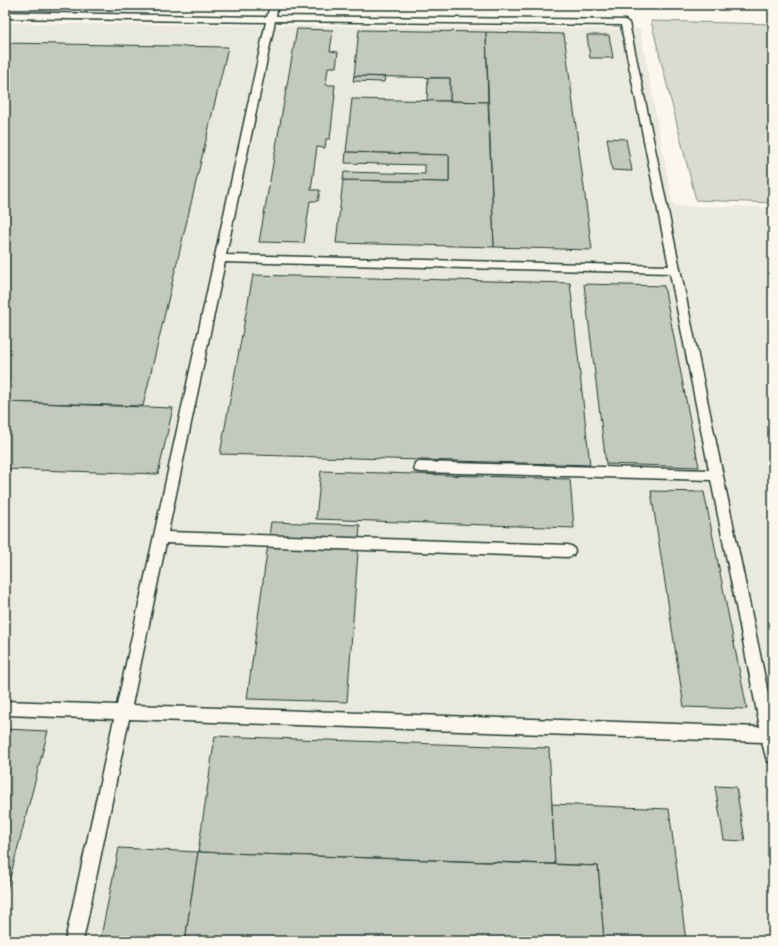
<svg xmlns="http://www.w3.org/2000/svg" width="778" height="946" font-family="Kalam,sans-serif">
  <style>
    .built { fill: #eae9de }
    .green { fill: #dbdcd1; stroke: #7d8c82 }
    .building { fill: #c4c9be; stroke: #1f3d34 }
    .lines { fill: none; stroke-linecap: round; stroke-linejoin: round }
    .lane-casing { stroke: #1f3d34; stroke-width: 3 }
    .lane { fill: #fbf7ec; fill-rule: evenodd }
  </style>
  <rect width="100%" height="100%" fill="#fbf7ec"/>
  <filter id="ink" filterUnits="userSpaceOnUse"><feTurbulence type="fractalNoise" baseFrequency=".025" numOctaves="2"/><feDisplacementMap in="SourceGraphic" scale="8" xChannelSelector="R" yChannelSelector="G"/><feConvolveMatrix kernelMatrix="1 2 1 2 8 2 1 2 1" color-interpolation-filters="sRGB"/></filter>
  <g filter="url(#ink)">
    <g class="built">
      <polygon points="5,5 148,5 145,12 5,9"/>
      <polygon points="5,23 640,29 673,206 773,207 773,941 5,941"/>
    </g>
    <polygon class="green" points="651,21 773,24 773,203 696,200"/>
    <g class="building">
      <polygon points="297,29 333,30 330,51 338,52 336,67 328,67 326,85 335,85 334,94 335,94 330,139 326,139 325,148 317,147 311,190 320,190 318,201 310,201 304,243 259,242"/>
      <polygon points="359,30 486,32 488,102 450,101 450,78 354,76"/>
      <polygon points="486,32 564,34 592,250 494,247"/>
      <polygon points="587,35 609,35 613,58 590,58"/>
      <polygon points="5,43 228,47 143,406 5,402"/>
      <polygon points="354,76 385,77 384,82 353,81"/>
      <polygon points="428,78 450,78 450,101 427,101"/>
      <polygon points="352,99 488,102 494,247 336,243 343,180 449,182 449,155 346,152"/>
      <polygon points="607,138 626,139 632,171 612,170"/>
      <polygon points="346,152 449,155 449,182 343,180 344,172 425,174 425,165 345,163"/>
      <polygon points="253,275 570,283 590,465 220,454"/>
      <polygon points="584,284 664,286 699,467 606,464"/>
      <polygon points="5,402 173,408 158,474 5,469"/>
      <polygon points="321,471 570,479 574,528 316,519"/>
      <polygon points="651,491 704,492 747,709 684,707"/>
      <polygon points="271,522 360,525 347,702 247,699"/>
      <polygon points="5,729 48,731 5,897"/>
      <polygon points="215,736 549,748 555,864 198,852"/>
      <polygon points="715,786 736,787 745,841 724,840"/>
      <polygon points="552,804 669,809 686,941 604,941 598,866 555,864"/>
      <polygon points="119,848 198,852 185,941 100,941"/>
      <polygon points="198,852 598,866 604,941 185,941"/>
    </g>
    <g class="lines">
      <g class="lane-casing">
        <g id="lane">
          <polygon points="150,5 158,5 156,9 150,9"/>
          <path d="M270,5H278L276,16L625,20L629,23L773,717V763L767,761L762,742L129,719L83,941H65L114,719L5,715V701L117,705L266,22L5,18V12L257,17H267ZM275,21L621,25L669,266L226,255ZM225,262L670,273L709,470L420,462L415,463L414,467L415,471L420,472L711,480L760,727L132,705L166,543L568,557L573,555L575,551L573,547L568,545L168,532Z"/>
        </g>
      </g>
      <use href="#lane" class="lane"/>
    </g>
  </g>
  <rect width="778" height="946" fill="none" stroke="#fbf7ec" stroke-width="20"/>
  <rect x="10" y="10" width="758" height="926" fill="none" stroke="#1f3d34" stroke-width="1.5" filter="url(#ink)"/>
</svg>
